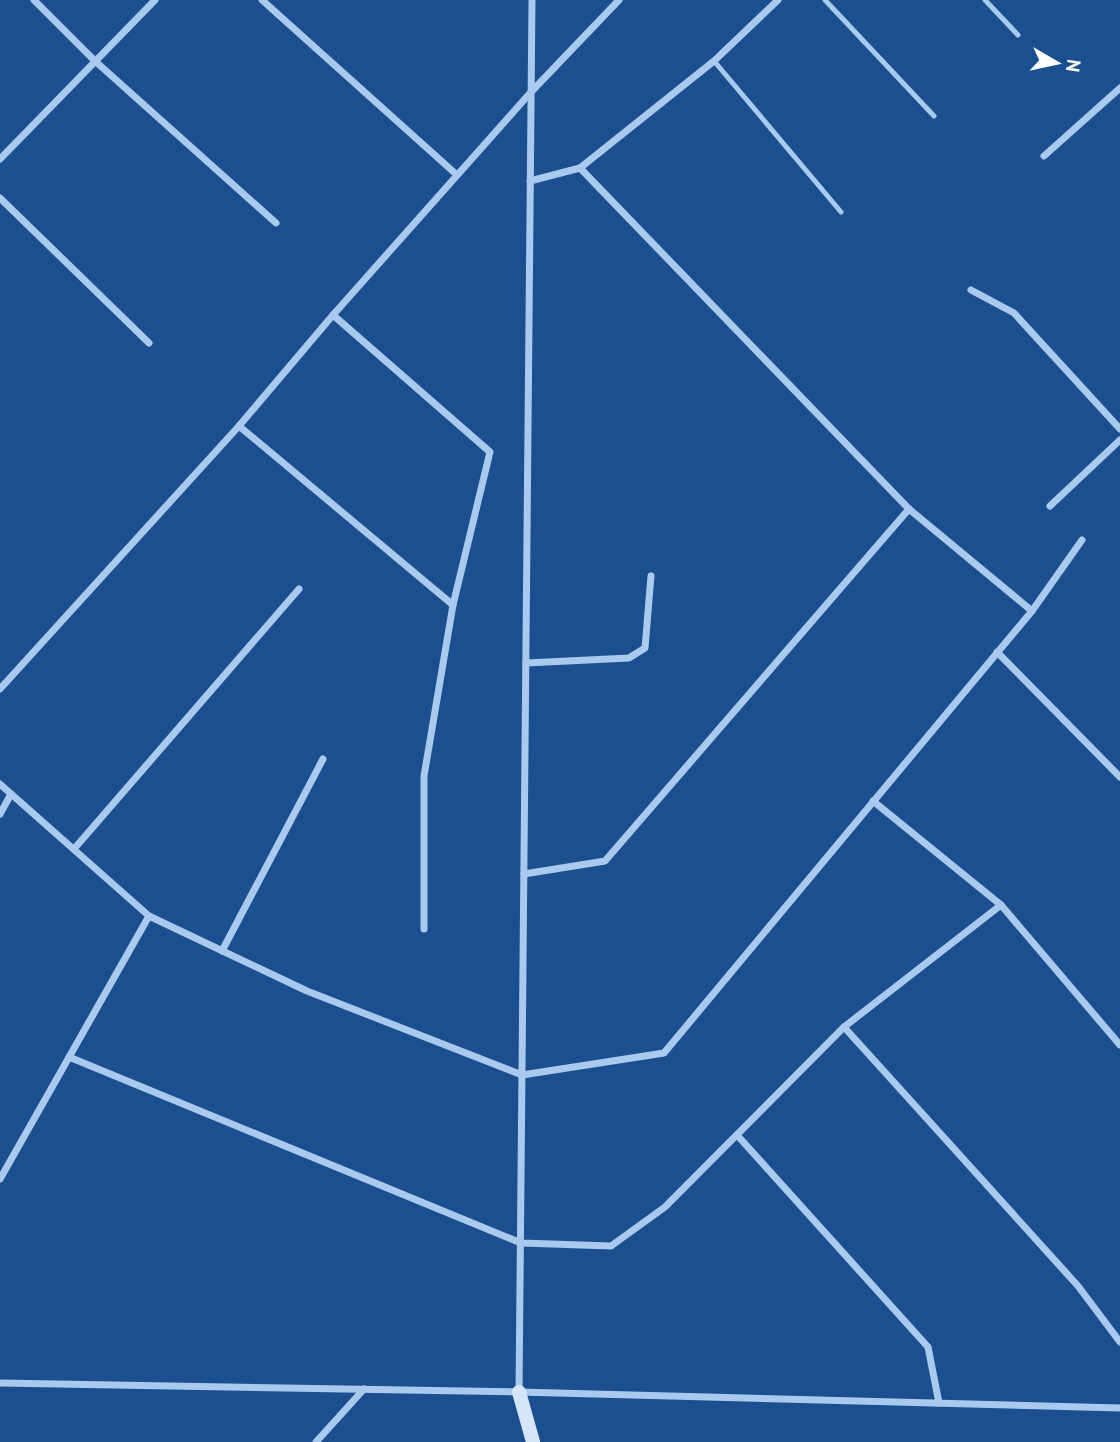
<svg xmlns="http://www.w3.org/2000/svg" width="1120" height="1442" font-family="'PT Sans',sans-serif">
  <style>
    .lines { fill: none; stroke-linecap: round; stroke-linejoin: round }
    .lane { stroke: #a9c9ee; stroke-width: 5 }
    .street { stroke: #a9c9ee; stroke-width: 7 }
    .secondary { stroke: #d6e6fa; stroke-width: 14 }
  </style>
  <rect width="100%" height="100%" fill="#1b4f8f"/>
  <g class="lines">
    <g class="lane">
      <polyline points="825,0 934,116"/>
      <polyline points="985,0 1018,35"/>
      <polyline points="714,61 841,212"/>
    </g>
    <g class="street">
      <polyline points="34,0 95,61 276,223"/>
      <polyline points="262,0 457,175"/>
      <polyline points="1044,156 1120,88"/>
      <polyline points="0,159 155,0"/>
      <polyline points="530,181 580,168 714,61 778,0"/>
      <polyline points="0,198 149,343"/>
      <polyline points="971,290 1014,313 1120,429"/>
      <polyline points="333,315 490,452 453,605 424,776 424,929"/>
      <polyline points="239,426 453,605"/>
      <polyline points="1050,506 1120,440"/>
      <polyline points="1032,611 1082,540"/>
      <polyline points="997,652 1120,777"/>
      <polyline points="526,663 629,658 645,648 651,576"/>
      <polyline points="0,689 239,426 333,315 531,92 619,0"/>
      <polyline points="0,784 149,916 307,991 522,1075 664,1053 1032,611 909,509 580,168"/>
      <polyline points="873,801 1001,905 1120,1045"/>
      <polyline points="0,814 11,794"/>
      <polyline points="74,849 299,589"/>
      <polyline points="524,874 605,861 909,509"/>
      <polyline points="222,951 323,759"/>
      <polyline points="844,1027 1078,1286 1120,1342"/>
      <polyline points="69,1057 521,1243 611,1246 665,1207 844,1027 1001,905"/>
      <polyline points="737,1135 928,1347 939,1403"/>
      <polyline points="0,1179 149,916"/>
      <polyline points="0,1383 519,1392 1120,1408"/>
      <polyline points="519,1392 532,0"/>
      <polyline points="316,1442 364,1389"/>
    </g>
    <polyline class="secondary" points="519,1392 533,1442"/>
  </g>
  <g transform="translate(1057 63) rotate(99)" stroke="#1b4f8f" stroke-width="5" paint-order="stroke">
  <path d="M0-5L12 26L0 18L-12 26Z" fill="#ffffff"/>
  <text y="-10" font-size="19" font-weight="bold" text-anchor="middle" fill="#ffffff">N</text>
  </g>
</svg>
